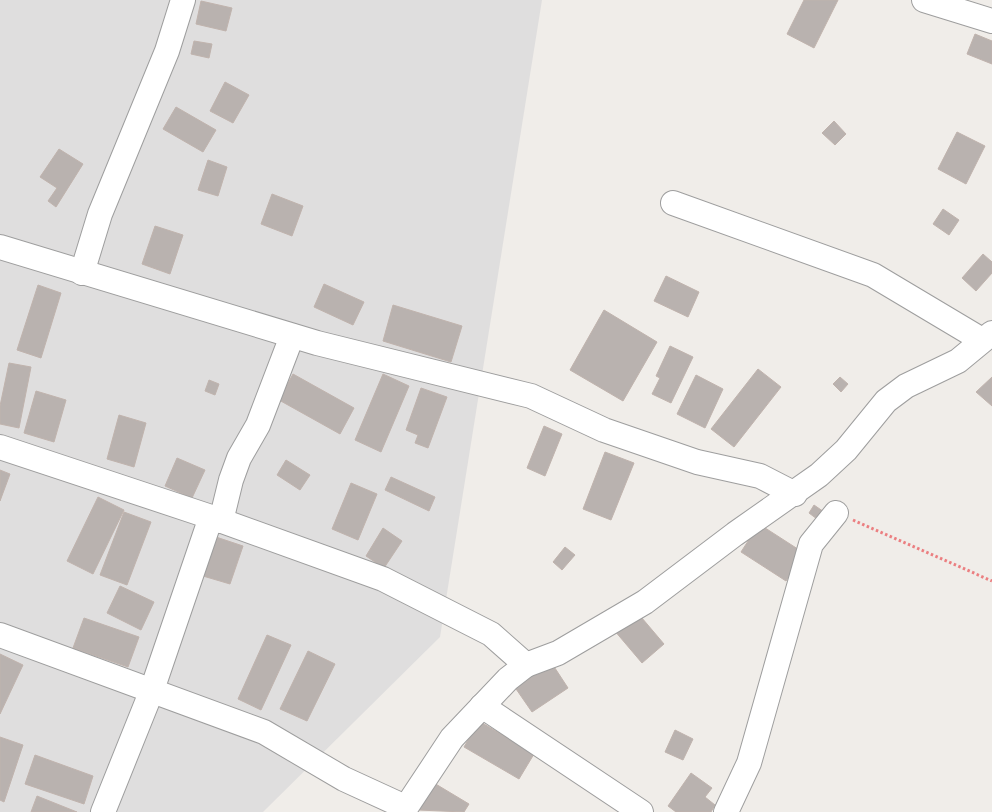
<svg xmlns="http://www.w3.org/2000/svg" width="992" height="812" font-family="'Varela Round',sans-serif">
  <style>
    .residential { fill: #dfdede }
    .building { fill: #b9b2af; stroke: #c0b3ad }
    .lines { fill: none; stroke-linecap: round; stroke-linejoin: round }
    .minor-casing { stroke: #9e9e9e; stroke-width: 26 }
    .path { stroke: #eb7f81; stroke-width: 3; stroke-dasharray: 2.5 2.5; stroke-linecap: butt }
    .minor { stroke: #fff; stroke-width: 24 }
  </style>
  <rect width="100%" height="100%" fill="#f0ede9"/>
  <polygon class="residential" points="0,0 542,0 440,637 263,812 0,812"/>
  <g class="building">
    <polygon points="804,0 838,0 814,48 787,34"/>
    <polygon points="201,1 232,8 226,31 196,24"/>
    <polygon points="975,34 992,41 992,64 967,54"/>
    <polygon points="194,41 212,44 209,58 191,54"/>
    <polygon points="225,82 249,95 233,123 210,111"/>
    <polygon points="176,107 216,130 203,152 163,129"/>
    <polygon points="834,121 846,134 835,145 822,133"/>
    <polygon points="957,132 985,146 966,184 938,169"/>
    <polygon points="59,149 83,164 56,207 48,201 57,188 40,177"/>
    <polygon points="208,160 227,167 218,196 198,190"/>
    <polygon points="272,194 303,206 292,236 261,224"/>
    <polygon points="943,209 959,220 949,235 933,224"/>
    <polygon points="155,226 183,235 170,274 142,264"/>
    <polygon points="983,254 992,262 992,273 976,291 962,278"/>
    <polygon points="666,276 699,292 688,317 654,301"/>
    <polygon points="324,284 364,302 353,325 314,307"/>
    <polygon points="38,285 61,293 41,358 17,350"/>
    <polygon points="393,305 462,326 451,362 383,341"/>
    <polygon points="604,310 657,342 623,401 570,370"/>
    <polygon points="670,346 693,357 671,403 652,394 660,378 656,376"/>
    <polygon points="9,363 31,367 19,428 0,424 0,406"/>
    <polygon points="758,369 781,387 734,447 711,429"/>
    <polygon points="293,374 354,408 340,434 279,400"/>
    <polygon points="383,374 409,386 381,452 355,440"/>
    <polygon points="696,375 723,389 705,428 677,414"/>
    <polygon points="840,377 848,384 841,392 833,384"/>
    <polygon points="992,377 992,406 976,392"/>
    <polygon points="209,380 219,384 215,395 205,391"/>
    <polygon points="421,388 447,397 428,448 415,443 418,435 406,430"/>
    <polygon points="36,391 66,400 54,442 24,433"/>
    <polygon points="119,415 146,423 134,467 107,459"/>
    <polygon points="544,426 562,434 545,476 527,468"/>
    <polygon points="605,452 634,463 611,520 583,509"/>
    <polygon points="177,458 205,470 192,498 165,486"/>
    <polygon points="286,460 310,475 300,490 277,475"/>
    <polygon points="0,470 10,474 0,501"/>
    <polygon points="391,477 435,497 429,511 385,490"/>
    <polygon points="351,483 377,494 358,540 332,529"/>
    <polygon points="98,497 124,510 93,574 67,561"/>
    <polygon points="814,505 827,514 821,522 809,513"/>
    <polygon points="124,512 151,522 127,585 100,575"/>
    <polygon points="759,524 804,553 786,581 741,552"/>
    <polygon points="383,528 402,541 384,568 366,556"/>
    <polygon points="216,537 243,546 230,584 203,576"/>
    <polygon points="565,547 575,555 562,570 553,562"/>
    <polygon points="120,586 154,602 141,630 107,613"/>
    <polygon points="636,611 664,644 642,663 614,630"/>
    <polygon points="84,618 139,637 128,667 73,648"/>
    <polygon points="267,635 291,645 261,710 238,699"/>
    <polygon points="308,651 335,664 307,721 280,709"/>
    <polygon points="0,654 23,665 0,714"/>
    <polygon points="551,662 568,688 532,712 514,686"/>
    <polygon points="479,721 534,754 519,779 464,747"/>
    <polygon points="675,730 693,739 683,760 665,752"/>
    <polygon points="0,737 23,745 4,802 0,800"/>
    <polygon points="35,755 93,776 84,804 25,784"/>
    <polygon points="691,773 712,788 705,797 715,805 711,812 676,812 668,806"/>
    <polygon points="434,783 469,804 464,812 418,810"/>
    <polygon points="37,796 77,812 31,812"/>
  </g>
  <g class="lines">
    <g class="minor-casing">
      <g id="minor">
        <polyline points="924,0 992,21"/>
        <polyline points="673,203 873,275 982,340"/>
        <polyline points="0,247 317,343 531,396 604,430 697,462 760,476 795,494"/>
        <polyline points="82,273 100,214 167,51 183,0"/>
        <polyline points="0,447 211,517 383,579 491,634 526,665 508,679 452,738 403,812"/>
        <polyline points="221,521 231,480 239,458 258,425 292,336"/>
        <polyline points="0,635 264,732 344,779 405,807"/>
        <polyline points="526,665 558,653 645,602 735,534 819,475 846,450 886,401 906,386 958,361 992,333"/>
        <polyline points="482,706 641,812"/>
        <polyline points="103,812 152,690 211,517"/>
        <polyline points="726,812 749,763 811,544 836,513"/>
      </g>
    </g>
    <polyline class="path" points="853,520 992,581"/>
    <use href="#minor" class="minor"/>
  </g>
</svg>
